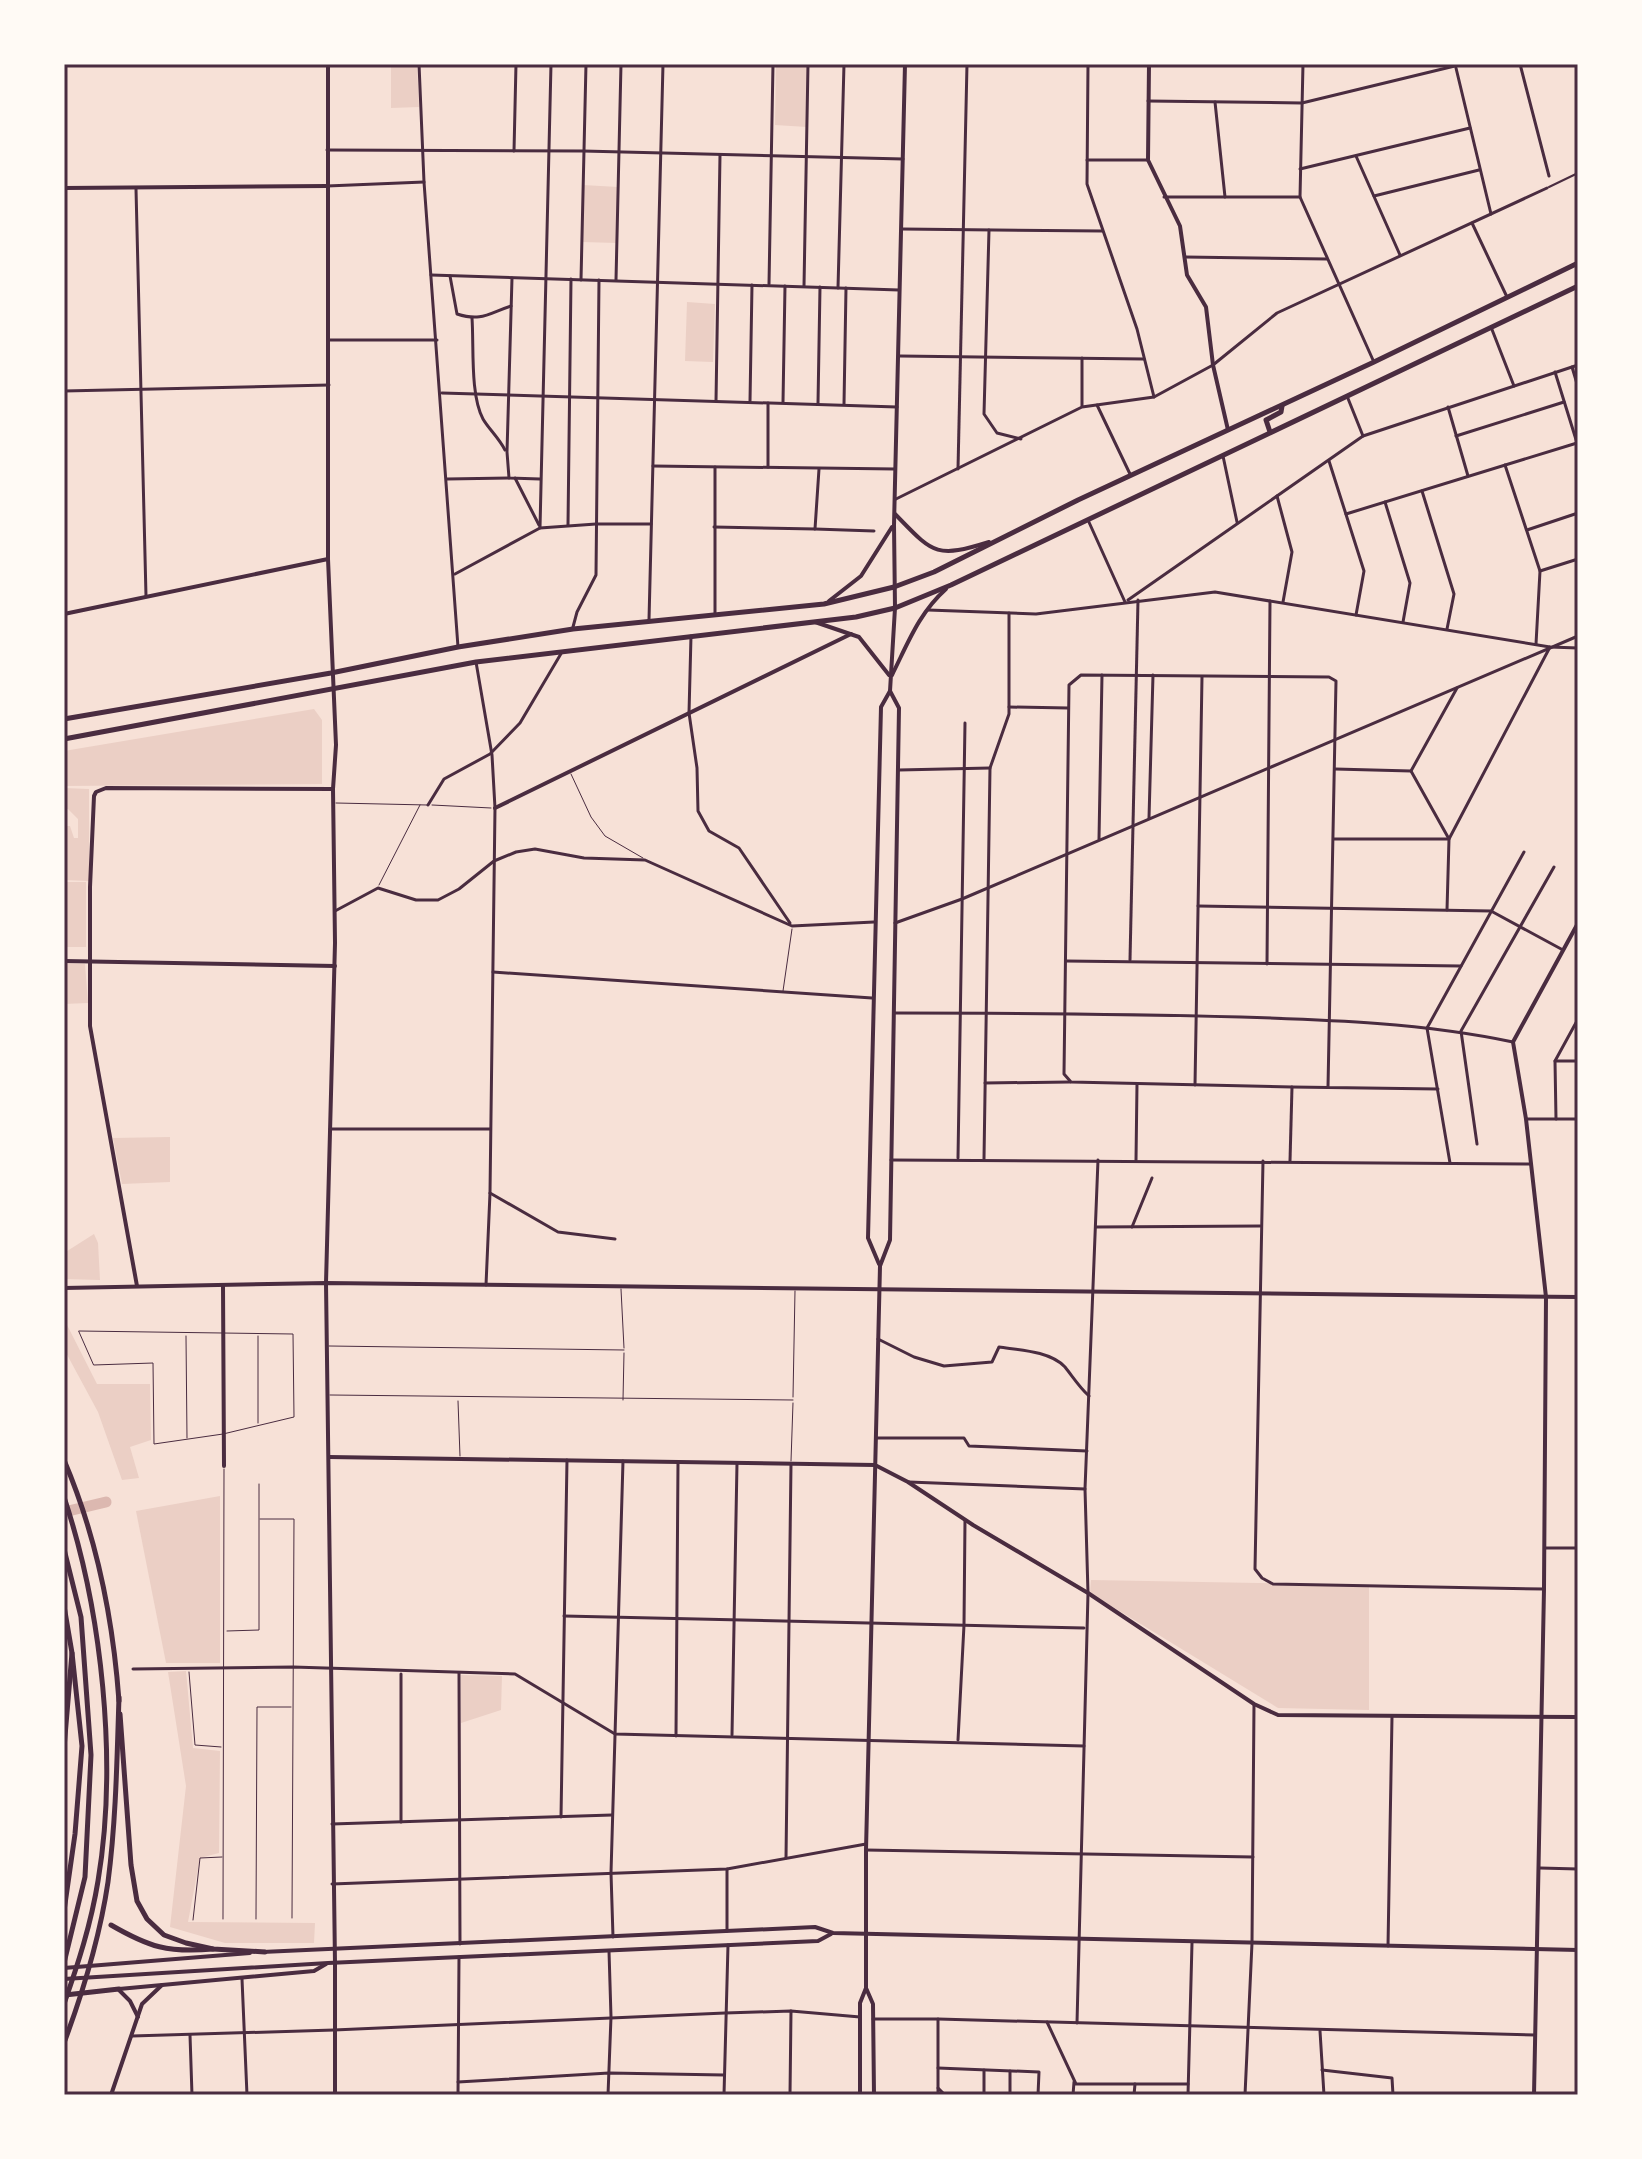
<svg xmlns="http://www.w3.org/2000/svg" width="1642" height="2159" font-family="'Space Grotesk',sans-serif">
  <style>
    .green { fill: #ebcfc5 }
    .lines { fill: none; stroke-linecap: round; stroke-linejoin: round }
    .river { stroke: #dcb8b0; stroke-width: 11 }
    .service { stroke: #4a2c40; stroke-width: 1 }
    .pedestrian { stroke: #4a2c40; stroke-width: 2 }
    .minor { stroke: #4a2c40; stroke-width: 3 }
    .tertiary { stroke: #4a2c40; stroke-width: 4 }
    .secondary { stroke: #4a2c40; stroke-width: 4 }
    .primary { stroke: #4a2c40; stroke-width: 5 }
    .trunk { stroke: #4a2c40; stroke-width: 5 }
    .motorway { stroke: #4a2c40; stroke-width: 5 }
    .neatline { fill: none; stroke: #4a2c40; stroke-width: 3 }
  </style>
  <rect width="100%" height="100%" fill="#f7e1d7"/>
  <g class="green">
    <polygon points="391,64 417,64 419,107 391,108"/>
    <polygon points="776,64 808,64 807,127 775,125"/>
    <polygon points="583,185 618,187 617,243 582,242"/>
    <polygon points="687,302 715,304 713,362 685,361"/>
    <polygon points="314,709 322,720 322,784 64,786 64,751"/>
    <polygon points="64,788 89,789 89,881 64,880 64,826 70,826 74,838 78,838 78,819 68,809 64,809"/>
    <rect x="64" y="882" width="22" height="65"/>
    <polygon points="64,963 85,964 88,1003 64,1004"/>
    <polygon points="170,1137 170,1182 122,1184 113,1138"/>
    <polygon points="94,1234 98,1243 100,1280 64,1279 64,1253"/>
    <polygon points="64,1319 97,1384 150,1384 151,1440 130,1447 139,1478 122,1480 98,1412 64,1349"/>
    <polygon points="220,1496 220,1663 166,1663 136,1511"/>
    <polygon points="1091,1580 1369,1585 1369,1710 1278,1708 1090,1593"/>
    <polygon points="186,1671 193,1748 220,1751 219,1853 200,1858 188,1922 315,1923 314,1943 225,1943 170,1927 186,1786 168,1672"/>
    <polygon points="461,1675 502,1676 501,1710 461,1723"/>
  </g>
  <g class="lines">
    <polyline class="river" points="64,1512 106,1502"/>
    <g class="service">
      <polyline points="571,774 591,817 605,836 643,858"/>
      <polyline points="336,803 427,805"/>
      <polyline points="432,805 491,808"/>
      <polyline points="379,885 420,805"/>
      <polyline points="783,991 792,929"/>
      <polyline points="621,1289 624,1348"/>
      <polygon points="79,1331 293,1334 294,1417 223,1434 154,1444 153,1363 94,1365"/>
      <polyline points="186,1336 187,1438"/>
      <polyline points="329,1346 624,1350"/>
      <polyline points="330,1395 793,1400"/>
      <polyline points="793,1397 795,1291"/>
      <polyline points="623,1400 624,1353"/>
      <polyline points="458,1401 460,1456"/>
      <polyline points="258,1423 258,1336"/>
      <polyline points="791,1461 793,1403"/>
      <polyline points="260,1519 294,1519 292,1918"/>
      <polyline points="227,1631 259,1630 259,1484"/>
      <polyline points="189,1672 195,1745 221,1747"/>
      <polyline points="223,1919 224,1469"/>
      <polyline points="256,1919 257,1707 291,1707"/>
      <polyline points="193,1920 200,1858 222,1857"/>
    </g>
    <polyline class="pedestrian" points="1549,187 1578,173"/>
    <g class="minor">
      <polyline points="419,64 424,182 458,647"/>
      <polyline points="1088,64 1087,184 1137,329 1154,397"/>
      <polyline points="1303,64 1300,197 1373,360"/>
      <polyline points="1520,64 1549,176"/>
      <polyline points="1456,68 1491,214"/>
      <polyline points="1148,101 1302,103 1463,64"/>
      <polyline points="1215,102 1225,197"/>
      <polyline points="327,150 583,151 903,159"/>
      <polyline points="514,151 516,64"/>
      <polyline points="1356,156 1400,255"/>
      <polyline points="1087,160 1147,160"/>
      <polyline points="1300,169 1470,128"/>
      <polyline points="327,186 424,182"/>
      <polyline points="136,189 146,596"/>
      <polyline points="1374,196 1479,170"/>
      <polyline points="1164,197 1300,197"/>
      <polyline points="1472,223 1507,297"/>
      <polyline points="902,229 1102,231"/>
      <polyline points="989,230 984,414 997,433 1021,439"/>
      <polyline points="1185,257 1327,259"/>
      <polyline points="431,275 899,290"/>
      <path d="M450,276L457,314C482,322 489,313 511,306"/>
      <polyline points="512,278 507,452 509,478 540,479"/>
      <polyline points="581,280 586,64"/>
      <polyline points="616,280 621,64"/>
      <polyline points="769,284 773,64"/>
      <polyline points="804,286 808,64"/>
      <polyline points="838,288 844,64"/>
      <path d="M472,318C474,346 470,395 483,419C488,428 499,438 505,450"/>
      <polyline points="1491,327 1514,386"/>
      <polyline points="329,340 437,340"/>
      <polyline points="900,356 1144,359"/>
      <polyline points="1082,358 1082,406"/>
      <polyline points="1572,367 1578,387"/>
      <polyline points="1555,372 1578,446"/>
      <polyline points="64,391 329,385"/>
      <polyline points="442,393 897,407"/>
      <polyline points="1347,396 1363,436"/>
      <polyline points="716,401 720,155"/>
      <polyline points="750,401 752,285"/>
      <polyline points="783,402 785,286"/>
      <polyline points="818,403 820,287"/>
      <polyline points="844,404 846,288"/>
      <polyline points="1097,405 1130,474"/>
      <polyline points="1448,407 1468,476"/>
      <polyline points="1456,436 1564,402"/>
      <polyline points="1223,456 1237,522"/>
      <polyline points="1329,461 1364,571 1356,615"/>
      <polyline points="1505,465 1540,571 1536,644"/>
      <polyline points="653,466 895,469"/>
      <polyline points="768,467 768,403"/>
      <polyline points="958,469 967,64"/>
      <polyline points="515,478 539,525"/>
      <polyline points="447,479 509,478"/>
      <polyline points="1422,491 1454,594 1447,629"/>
      <polyline points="1277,496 1292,552 1283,602"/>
      <polyline points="896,499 1082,407 1154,397 1213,365 1277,313 1547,188"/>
      <polyline points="1385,502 1410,583 1403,622"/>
      <polyline points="1346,514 1577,443"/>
      <polyline points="1088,520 1125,602"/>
      <polyline points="568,525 571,279"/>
      <polyline points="714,527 815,529 819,469"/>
      <polyline points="540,528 551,64"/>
      <polyline points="815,529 874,531"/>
      <polyline points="1527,530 1578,513"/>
      <polyline points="1540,571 1578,559"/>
      <polyline points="455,574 540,528 596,524 651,524"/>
      <polyline points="1128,600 1363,436 1578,365"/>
      <polyline points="928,610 1036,614 1215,592 1550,647 1578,648"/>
      <polyline points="715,614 715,467"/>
      <polyline points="649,620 663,64"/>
      <polyline points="573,627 577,612 596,575 599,280"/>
      <polyline points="691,636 689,713 697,768 698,811 709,831 739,848 790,923"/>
      <polyline points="476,662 492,755 495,808 490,1193 486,1285"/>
      <polyline points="1009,707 1068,708"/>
      <polyline points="1335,769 1411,771"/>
      <polyline points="899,770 990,768"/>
      <polyline points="428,805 444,779 490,754 520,723 562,652"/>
      <polyline points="1149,818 1153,675"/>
      <polyline points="1099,839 1102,675"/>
      <polyline points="1334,839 1449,839 1550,647"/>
      <polyline points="1198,906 1491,911 1563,950"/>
      <polyline points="1447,910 1449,839 1411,771 1457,688"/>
      <polyline points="335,911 378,888 416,900 438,900 459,889 494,861 516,852 535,849 584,858 645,860 792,926 874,922"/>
      <polyline points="895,923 962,899 1578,636"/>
      <polyline points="1130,960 1138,600"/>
      <polyline points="1066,961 1461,966"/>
      <polyline points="1267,964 1270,601"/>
      <polyline points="493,972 872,998"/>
      <path d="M894,1013C1010,1013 1125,1014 1241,1017C1332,1020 1423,1023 1513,1042"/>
      <polyline points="1555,1061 1578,1061"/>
      <polyline points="985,1083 1070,1082"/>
      <polyline points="1195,1085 1202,677"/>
      <polyline points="1328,1087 1336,681 1329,677 1081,675 1069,685 1064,1074 1071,1082 1292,1087 1438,1089"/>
      <polyline points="1526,1119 1578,1119"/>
      <polyline points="1556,1119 1555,1061 1578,1019"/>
      <polyline points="330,1129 490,1129"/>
      <polyline points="1477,1144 1461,1031 1554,867"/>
      <polyline points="958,1158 965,723"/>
      <polyline points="984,1159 990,768 1009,714 1009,613"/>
      <polyline points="891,1160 1531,1164"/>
      <polyline points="1136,1160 1137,1084"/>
      <polyline points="1263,1161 1255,1569 1262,1578 1273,1584 1544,1589"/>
      <polyline points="1290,1161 1292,1087"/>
      <polyline points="1450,1163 1427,1028 1524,852"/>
      <polyline points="490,1193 558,1232 615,1239"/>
      <polyline points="1096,1227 1260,1226"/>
      <polyline points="1132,1227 1152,1178"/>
      <path d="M878,1339L914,1357L944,1366L992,1362L999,1347C1019,1350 1050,1351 1065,1367C1073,1377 1079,1387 1089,1396"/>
      <polyline points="876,1438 964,1438 969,1446 1087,1451"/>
      <polyline points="909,1482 1085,1489"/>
      <polyline points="1546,1548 1578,1548"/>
      <polyline points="564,1616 1084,1628"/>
      <polyline points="133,1669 293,1667 515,1674 615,1734 1084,1746"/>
      <polyline points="459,1673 460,1944"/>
      <polyline points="401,1674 401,1822"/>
      <polyline points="732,1735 737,1463"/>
      <polyline points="676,1736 678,1463"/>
      <polyline points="958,1740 964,1625 965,1520"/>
      <polyline points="561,1817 567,1460"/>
      <polyline points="332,1824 612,1815"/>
      <polyline points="866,1850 1253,1857"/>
      <polyline points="786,1858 791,1464"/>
      <polyline points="1540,1868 1578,1869"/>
      <polyline points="727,1869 727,1931"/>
      <polyline points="332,1884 727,1869 866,1844"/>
      <polyline points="613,1937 611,1873 623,1461"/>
      <polyline points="1388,1946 1392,1717"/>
      <polyline points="242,1979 247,2095"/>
      <polyline points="873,2019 938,2019 1535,2035"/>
      <polyline points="1047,2022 1076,2084 1188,2084"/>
      <polyline points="1077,2023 1088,1593 1085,1489 1098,1160"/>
      <polyline points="1320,2031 1324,2095"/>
      <polyline points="190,2035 192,2095"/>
      <polyline points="132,2036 334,2030 725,2013 791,2011 860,2017"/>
      <polyline points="938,2068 1039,2072 1038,2095"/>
      <polyline points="984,2070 984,2095"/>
      <polyline points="1322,2070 1392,2078 1393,2095"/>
      <polyline points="458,2082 609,2073 724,2075"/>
      <polyline points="938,2088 945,2095"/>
      <polyline points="458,2095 459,1957"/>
      <polyline points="608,2095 611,2017 609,1951"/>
      <polyline points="724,2095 728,1945"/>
      <polyline points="790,2095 791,2011"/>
      <polyline points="938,2095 938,2019"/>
      <polyline points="1010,2095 1010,2071"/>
      <polyline points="1073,2095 1074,2082"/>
      <polyline points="1134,2095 1135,2084"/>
      <polyline points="1188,2095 1192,1943"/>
      <polyline points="1245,2095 1252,1943 1254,1704"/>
    </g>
    <g class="tertiary">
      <polyline points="1149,64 1148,160 1180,226 1187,275 1206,307 1213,365 1228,430"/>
      <polyline points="64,188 327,186"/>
      <polyline points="64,614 328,559"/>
      <polyline points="495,808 851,634"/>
      <polyline points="64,961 335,966"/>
      <polyline points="223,1285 224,1466"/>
      <polyline points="137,1286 90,1026 90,887 94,796 96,792 106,788 333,789"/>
      <polyline points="329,1457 875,1465 908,1482 973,1525 1088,1593 1254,1704 1278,1715 1578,1717"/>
      <polyline points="119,1990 130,2001 138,2017"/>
      <polyline points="111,2095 142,2004 162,1985"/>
      <polyline points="335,2095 335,1963"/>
    </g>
    <g class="secondary">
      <polyline points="328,64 328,559 336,745 333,789 335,943 326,1283 335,1963"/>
      <path d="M895,514C933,553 935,559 989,542"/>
      <polyline points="829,601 861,576 892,527"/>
      <polyline points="815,622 859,637 889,675"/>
      <path d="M892,675C908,643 919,613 946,589"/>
      <polyline points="879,1264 868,1238 881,707 890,691"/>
      <polyline points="64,1288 326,1283 1578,1297"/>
      <polyline points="262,1952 815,1927 833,1933 1578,1950"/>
      <polyline points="64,1968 250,1953"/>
      <polyline points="64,1979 328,1963 818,1941 831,1934"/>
      <polyline points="866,1988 873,2004 874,2095"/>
      <polyline points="119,1989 314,1971 326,1964"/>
      <polyline points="860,2095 860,2003 866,1988 866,1850 880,1266 890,1240 899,708 890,691 895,608 894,525 905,64"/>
      <polyline points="1534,2095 1544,1589 1546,1297 1526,1119 1513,1042 1578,923"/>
    </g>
    <g class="primary">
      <polyline points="1270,432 1266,420 1281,412 1282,406"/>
      <polyline points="64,719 331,673 458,647 573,629 824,604 894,587 934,572 1078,500 1374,362 1578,263"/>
      <polyline points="64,739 476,662 856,617 895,608 951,585 1578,286"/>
    </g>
    <g class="trunk">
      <path d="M64,1460C96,1535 113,1619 119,1701"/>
      <polyline points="64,1606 72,1653 64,1748"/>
      <polyline points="120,1714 131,1865 137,1901 147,1919 164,1935 186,1943 213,1949 265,1952"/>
    </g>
    <g class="motorway">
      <path d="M64,1497C102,1611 118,1762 98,1881C91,1924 78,1964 64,2004"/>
      <polyline points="64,1549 81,1617 91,1755 85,1877 64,1963"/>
      <polyline points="64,1911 75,1834 82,1746 72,1653"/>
      <path d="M111,1925C149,1947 168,1953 213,1949"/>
      <polyline points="65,1995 119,1989"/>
      <path d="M64,2043C83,1992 100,1936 108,1882C116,1821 117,1759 119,1697"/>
    </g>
  </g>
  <rect width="1642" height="2159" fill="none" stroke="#fffaf5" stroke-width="132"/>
  <rect x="66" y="66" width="1510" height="2027" class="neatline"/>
</svg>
